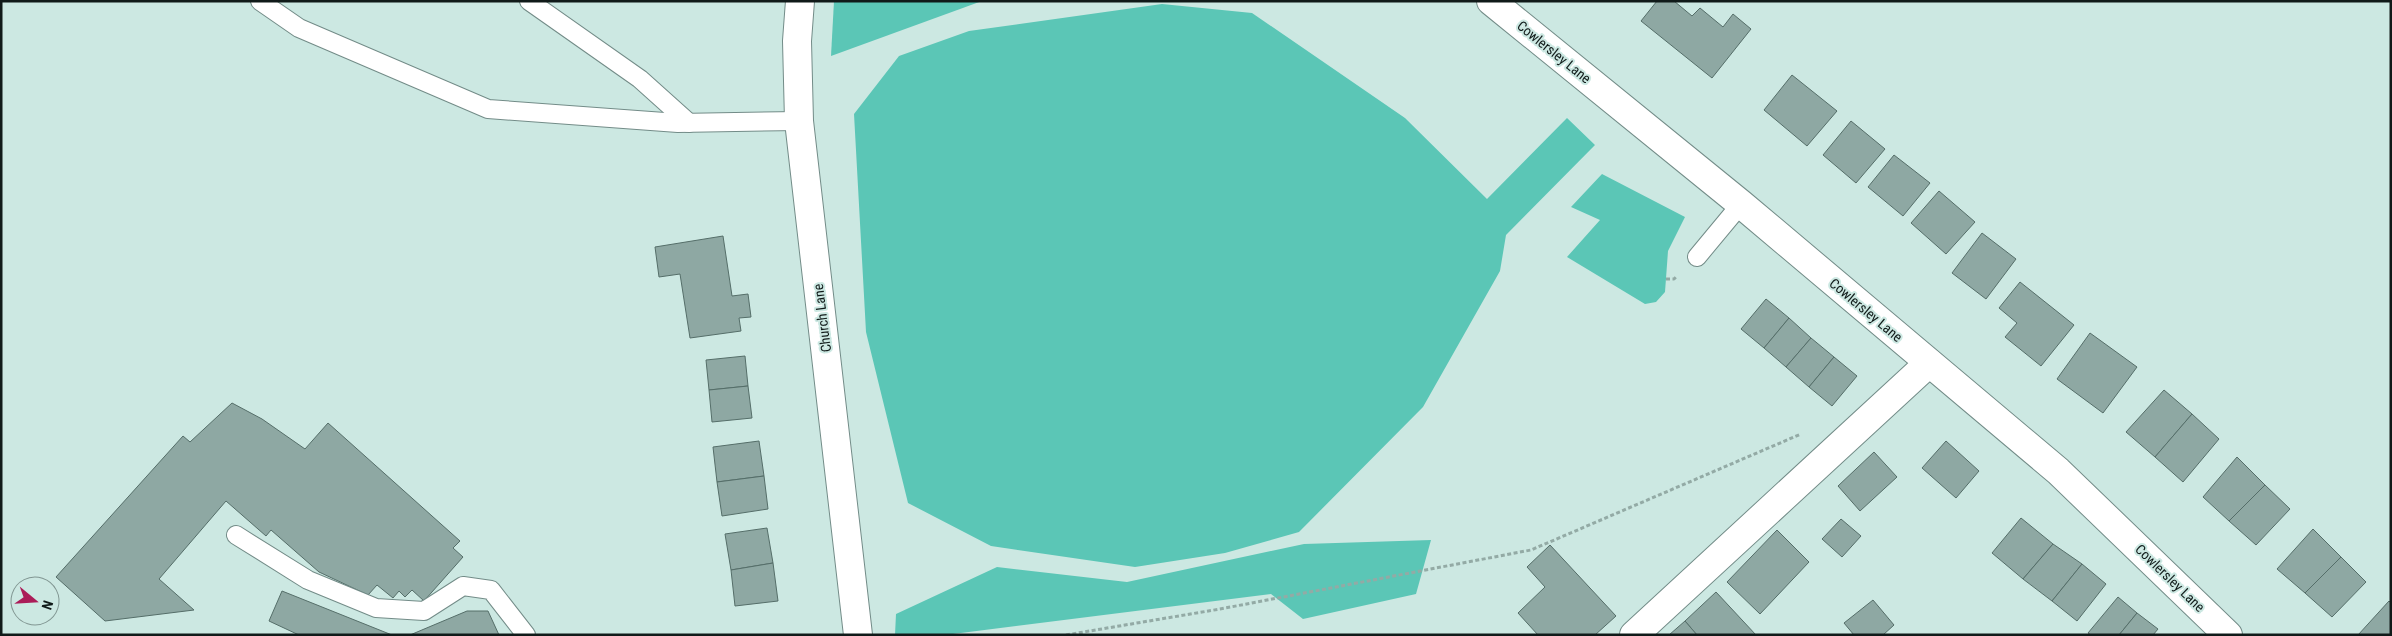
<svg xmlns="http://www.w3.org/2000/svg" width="2392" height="636" font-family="'Roboto Condensed',sans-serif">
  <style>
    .green { fill: #5bc6b6 }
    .building { fill: #8ea8a3; stroke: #556e69 }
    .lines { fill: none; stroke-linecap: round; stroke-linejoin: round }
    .service-casing { stroke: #738c88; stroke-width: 20 }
    .minor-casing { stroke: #738c88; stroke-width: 30 }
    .tertiary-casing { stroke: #738c88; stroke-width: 30 }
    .path { stroke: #93aaa5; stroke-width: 3; stroke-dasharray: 4 2.5; stroke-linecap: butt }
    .service { stroke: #fff; stroke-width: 18 }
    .minor { stroke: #fff; stroke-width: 28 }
    .tertiary { stroke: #fff; stroke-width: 28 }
    .labels { text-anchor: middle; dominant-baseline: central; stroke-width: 4; stroke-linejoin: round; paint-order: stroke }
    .street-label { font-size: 14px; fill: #101a19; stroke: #cce8e2 }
  </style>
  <rect width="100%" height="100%" fill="#cce8e2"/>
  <g class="green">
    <polygon points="834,1 982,1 831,56"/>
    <polygon points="1162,4 1252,13 1405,118 1487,199 1567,118 1595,145 1506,235 1500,271 1423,407 1299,532 1225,553 1135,567 991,546 908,503 866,332 854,114 899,56 969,31"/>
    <polygon points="1602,174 1685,217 1668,251 1665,292 1656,302 1645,304 1567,257 1600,220 1571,207"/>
    <polygon points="1431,540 1416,594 1303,619 1271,594 945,635 895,635 896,614 997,567 1127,582 1304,544"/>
  </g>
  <g class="building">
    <polygon points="1657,1 1674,1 1692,16 1700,8 1723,27 1733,14 1751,29 1712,78 1641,21"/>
    <polygon points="1792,75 1837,111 1807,146 1764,110"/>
    <polygon points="1851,121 1885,149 1856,183 1823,155"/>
    <polygon points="1894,155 1930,183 1903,216 1868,187"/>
    <polygon points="1939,191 1975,222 1946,254 1911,223"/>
    <polygon points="1982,233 2016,259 1986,299 1952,273"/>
    <polygon points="723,236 732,296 748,294 751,317 739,318 741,331 690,338 680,274 659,277 655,247"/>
    <polygon points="2020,282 2074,325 2041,366 2005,337 2017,323 1999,308"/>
    <polygon points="1766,299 1789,318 1764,348 1741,329"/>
    <polygon points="1789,318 1811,338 1786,367 1764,348"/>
    <polygon points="2090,333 2137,367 2103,413 2057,379"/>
    <polygon points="1811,338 1834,357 1809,387 1786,367"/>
    <polygon points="745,356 748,386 709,390 706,360"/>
    <polygon points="1834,357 1857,376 1832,406 1809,387"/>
    <polygon points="748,386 752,418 712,422 709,390"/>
    <polygon points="2164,390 2192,414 2155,457 2126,432"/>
    <polygon points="232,403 262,419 305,449 328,423 460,541 453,548 463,557 424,601 412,590 405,597 399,591 393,598 377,585 368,595 319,572 271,530 266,536 226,501 159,579 194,610 105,621 56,577 183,436 190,442"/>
    <polygon points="2192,414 2219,439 2183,482 2155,457"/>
    <polygon points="759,441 764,476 717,482 713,447"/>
    <polygon points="1946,441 1979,471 1956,498 1922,468"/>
    <polygon points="1874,452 1897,477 1860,511 1838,486"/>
    <polygon points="2237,457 2265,485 2229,521 2203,497"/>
    <polygon points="764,476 768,509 722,516 717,482"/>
    <polygon points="2265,485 2290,509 2256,545 2229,521"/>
    <polygon points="2021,518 2053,544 2023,579 1992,553"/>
    <polygon points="1841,519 1861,536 1842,557 1822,539"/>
    <polygon points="767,528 773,563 731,570 725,534"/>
    <polygon points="2313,529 2341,557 2305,593 2277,569"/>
    <polygon points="1777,530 1809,562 1760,614 1727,582"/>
    <polygon points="2053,544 2082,564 2052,601 2023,579"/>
    <polygon points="1550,545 1616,616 1595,635 1538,635 1518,613 1545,587 1527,567"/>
    <polygon points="2341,557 2366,582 2332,617 2305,593"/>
    <polygon points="773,563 778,601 735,606 731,570"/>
    <polygon points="2082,564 2106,584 2077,621 2052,601"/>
    <polygon points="282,591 392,635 299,635 269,621"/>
    <polygon points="1716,592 1756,635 1697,635 1685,621"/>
    <polygon points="2118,597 2137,613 2119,635 2091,635 2088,633"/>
    <polygon points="1873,600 1894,625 1883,635 1854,635 1844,623"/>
    <polygon points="2389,601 2391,603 2391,635 2358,635"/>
    <polygon points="467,611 488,611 499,635 410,635"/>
    <polygon points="2137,613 2158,629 2153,635 2119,635"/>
    <polygon points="1685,621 1697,635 1669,635"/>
  </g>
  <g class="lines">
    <g class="service-casing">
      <g id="service">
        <polyline points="260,1 299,28 488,109 678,123 799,121"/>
        <polyline points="529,1 640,79 689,123"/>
        <polyline points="1697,257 1741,204"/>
        <polyline points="236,535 308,580 376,608 424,611 463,586 491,590 526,635"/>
      </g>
    </g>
    <g class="minor-casing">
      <g id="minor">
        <polyline points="800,1 797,41 799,121 858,635"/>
        <polyline points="1634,635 1929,363"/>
      </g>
    </g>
    <g class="tertiary-casing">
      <polyline id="tertiary" points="1491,1 1741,204 2058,471 2228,635"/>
    </g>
    <g class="path">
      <polyline points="1666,279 1674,279 1677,276"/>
      <polyline points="1066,635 1220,609 1531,550 1801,434"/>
    </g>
    <use href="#service" class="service"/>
    <use href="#minor" class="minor"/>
    <use href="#tertiary" class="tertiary"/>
  </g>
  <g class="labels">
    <g class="street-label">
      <text transform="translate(1554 52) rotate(39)">Cowlersley Lane</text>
      <text transform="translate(1866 310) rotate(40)">Cowlersley Lane</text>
      <text transform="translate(822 318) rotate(-97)">Church Lane</text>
      <text transform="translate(2170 578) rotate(44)">Cowlersley Lane</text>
    </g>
  </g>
  <rect width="2392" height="636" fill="none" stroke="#101a19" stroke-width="5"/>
  <g transform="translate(35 601) rotate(108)"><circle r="24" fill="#cce8e2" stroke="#819692"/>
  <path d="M0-4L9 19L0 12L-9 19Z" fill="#ab1c58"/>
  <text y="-8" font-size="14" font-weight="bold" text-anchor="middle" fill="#101a19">N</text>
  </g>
</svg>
